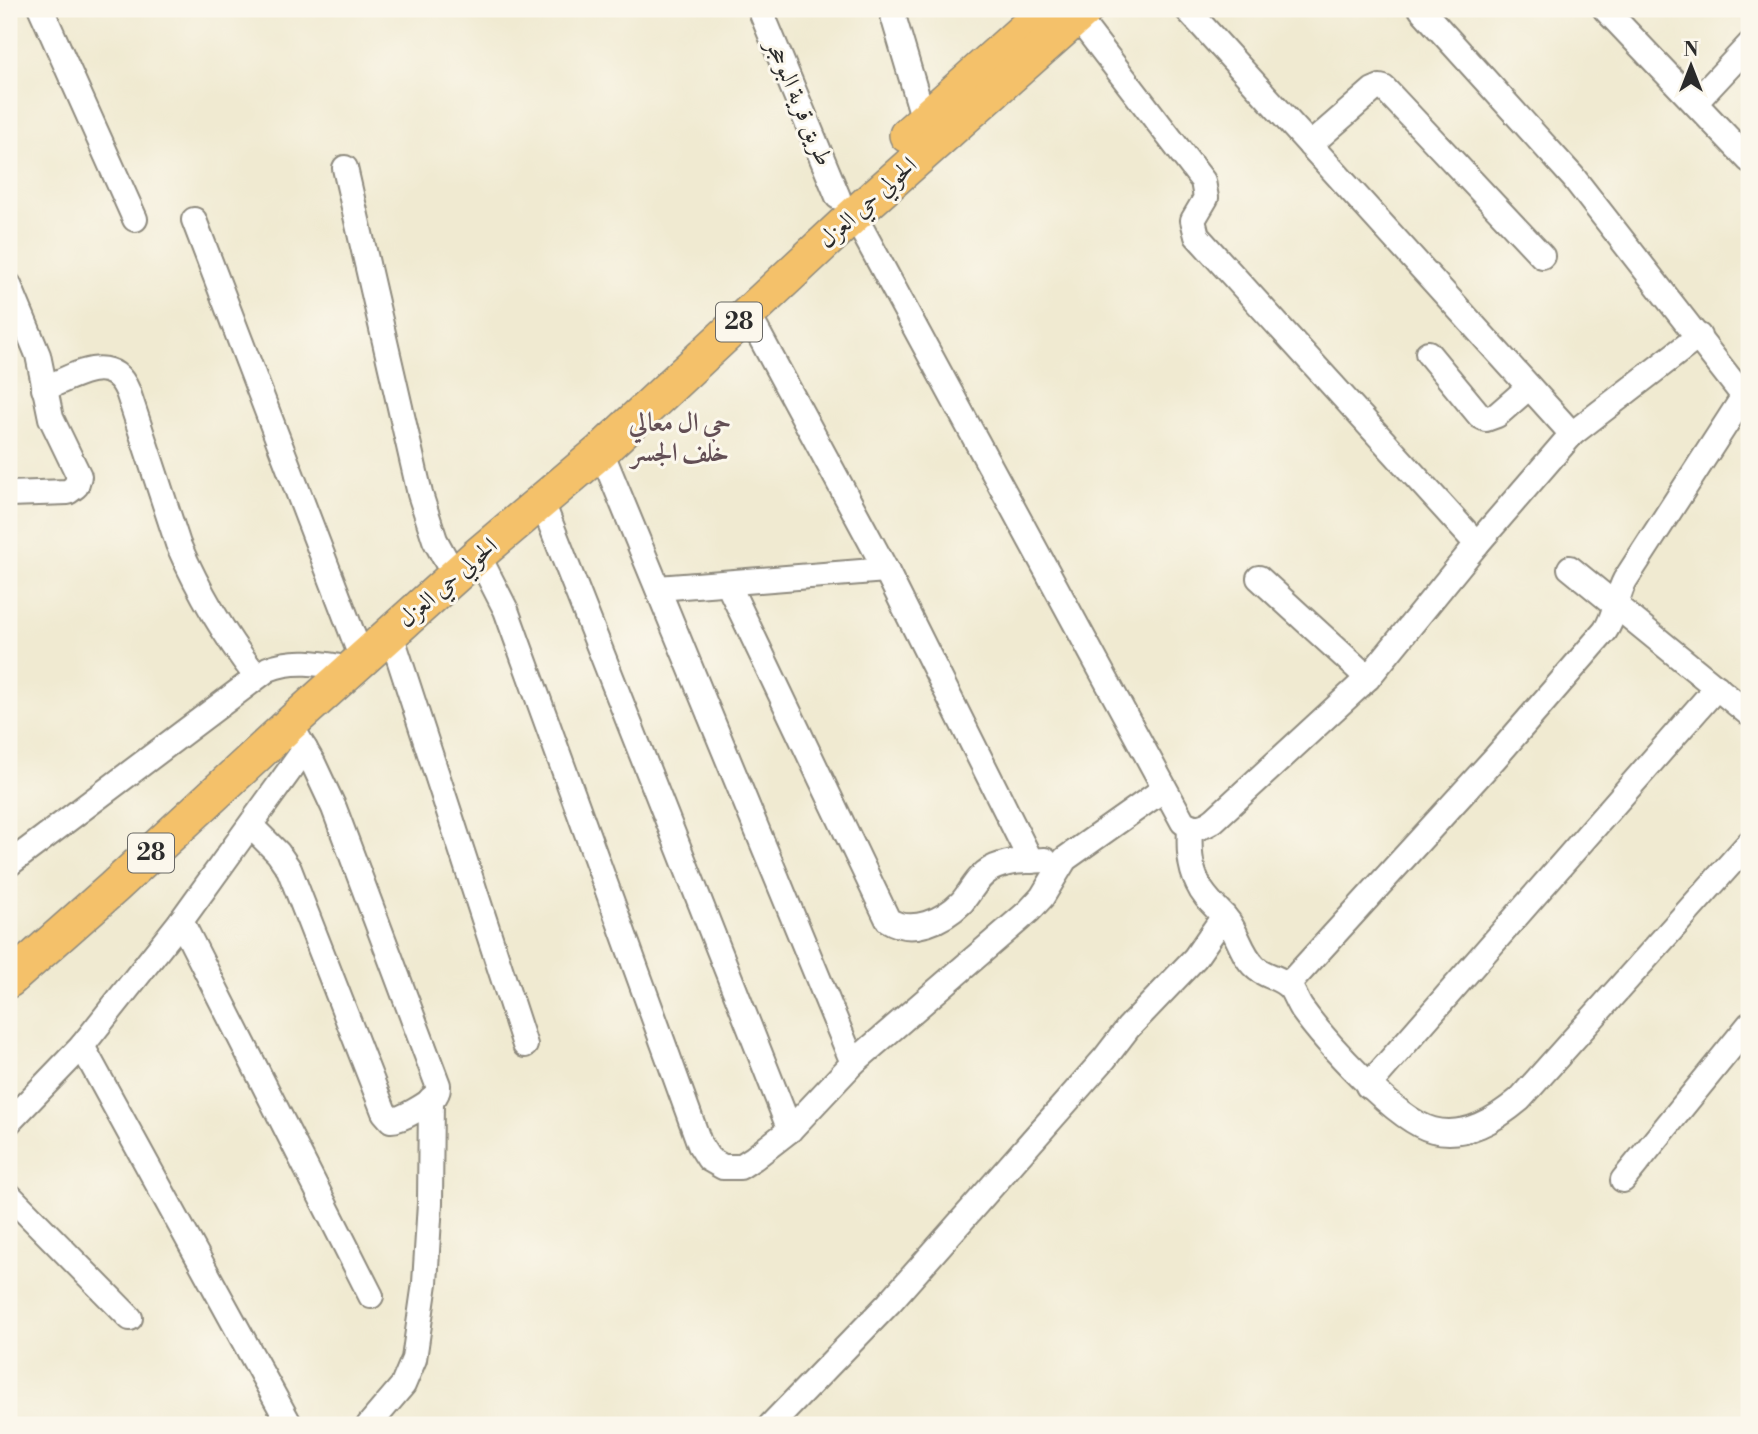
<svg xmlns="http://www.w3.org/2000/svg" width="1758" height="1434" font-family="'Libre Bodoni',Amiri,serif">
  <style>
    .lines { fill: none; stroke-linecap: round; stroke-linejoin: round }
    .minor-casing { stroke: #8e8a7e; stroke-width: 28 }
    .highway-casing { stroke: #8e8a7e; stroke-width: 38 }
    .minor { stroke: #fff; stroke-width: 24 }
    .highway { stroke: #f4c16a; stroke-width: 35 }
    .labels { text-anchor: middle; dominant-baseline: central; stroke-width: 6; stroke-linejoin: round; paint-order: stroke }
    .shield { fill: #fbf7ec; stroke: #696865; stroke-width: 2 }
    .shield-label { font-size: 23px; font-weight: bold; fill: #2b2b2b }
    .street-label { font-size: 24px; fill: #2b2b2b; stroke: #fbf7ec }
    .neighbourhood-label { font-size: 26px; font-weight: bold; fill: #634f55; stroke: #fbf7ec }
  </style>
  <rect width="100%" height="100%" fill="#fbf7ec"/>
  <filter id="ink" filterUnits="userSpaceOnUse"><feTurbulence type="fractalNoise" baseFrequency=".0143" numOctaves="2"/><feDisplacementMap in="SourceGraphic" scale="14" xChannelSelector="R" yChannelSelector="G"/><feConvolveMatrix kernelMatrix="1 2 1 2 8 2 1 2 1" color-interpolation-filters="sRGB"/></filter>
  <filter id="wash" filterUnits="userSpaceOnUse"><feTurbulence type="fractalNoise" baseFrequency=".00686" numOctaves="4" result="noise"/><feDisplacementMap in="SourceGraphic" scale="28" xChannelSelector="R" yChannelSelector="G"/><feGaussianBlur stdDeviation="1.57" result="paint"/><feColorMatrix in="noise" values="0 0 0 0 0 0 0 0 0 0 0 0 0 0 0 0 0 1.4 0 .05"/><feComposite in="paint" operator="in"/></filter>
  <g filter="url(#wash)">
    <rect width="100%" height="100%" fill="#f0ead1"/>
  </g>
  <g filter="url(#ink)">
    <g class="lines">
      <g class="minor-casing">
        <g id="minor">
          <polyline points="41,9 135,219"/>
          <polyline points="760,9 838,197"/>
          <polyline points="891,9 924,120"/>
          <polyline points="1187,9 1572,434"/>
          <polyline points="1421,9 1573,177 1749,403"/>
          <polyline points="1605,9 1749,160"/>
          <polyline points="1077,17 1203,181 1206,198 1193,220 1197,236 1477,544"/>
          <polyline points="1695,103 1749,45"/>
          <polyline points="1310,145 1373,90 1380,87 1384,88 1542,256"/>
          <polyline points="345,168 420,494 435,540 447,562"/>
          <path d="M854,215L1183,822C1195,830 1203,828 1214,820L1368,678L1477,544L1572,434L1699,336"/>
          <polyline points="194,220 362,659"/>
          <polyline points="9,285 38,355 51,418 79,476 76,486 68,492 9,494"/>
          <polyline points="748,314 886,570 1031,861"/>
          <polyline points="1428,353 1480,416 1486,419 1497,415 1529,387"/>
          <path d="M44,389C72,377 111,350 128,392L178,544C199,592 224,635 256,676"/>
          <polyline points="601,451 853,1063"/>
          <polyline points="542,502 790,1130"/>
          <polyline points="478,555 506,610 700,1145 709,1159 723,1167 740,1167 754,1158 790,1130 853,1063 1029,911 1042,897 1065,859 1164,789"/>
          <polyline points="1570,568 1749,714"/>
          <polyline points="1259,578 1368,678"/>
          <path d="M728,584L888,920C912,935 943,921 962,902C972,890 977,877 991,869C1008,860 1027,861 1045,860"/>
          <polyline points="658,588 886,570"/>
          <polyline points="391,634 525,1045"/>
          <path d="M251,826L278,853L289,869L384,1112L391,1120C400,1121 430,1103 435,1096C438,1091 438,1090 438,1085L334,808L313,763L290,724"/>
          <path d="M1190,827C1189,846 1189,866 1198,884C1205,900 1218,908 1228,921C1238,935 1242,955 1255,967C1265,977 1282,977 1291,989C1295,995 1297,1002 1301,1008C1324,1040 1396,1121 1433,1130C1466,1138 1495,1120 1520,1099L1749,843"/>
          <path d="M9,864L268,669C296,658 322,664 351,669"/>
          <polyline points="181,921 371,1296"/>
          <path d="M1288,985L1495,758L1605,631C1616,615 1616,597 1625,580L1744,396"/>
          <polyline points="82,1046 290,1425"/>
          <polyline points="1368,1086 1717,687"/>
          <polyline points="9,1122 82,1046 181,921 305,749"/>
          <polyline points="1623,1180 1749,1025"/>
          <polyline points="9,1195 130,1318"/>
          <polyline points="369,1425 403,1385 414,1359 425,1283 430,1203 431,1099"/>
          <polyline points="771,1425 889,1303 1105,1058 1128,1028 1195,958 1224,916"/>
        </g>
      </g>
      <g class="highway-casing">
        <g id="highway">
          <polyline points="907,135 1047,9"/>
          <polyline points="9,980 113,888 290,724 478,555 601,451 854,215 1086,9"/>
        </g>
      </g>
      <use href="#minor" class="minor"/>
      <use href="#highway" class="highway"/>
    </g>
  </g>
  <g class="labels">
    <g class="shield">
      <rect x="716" y="302.5" width="46" height="39" rx="5"/>
      <rect x="128" y="833.5" width="46" height="39" rx="5"/>
    </g>
    <g class="shield-label">
      <text x="739" y="322">28</text>
      <text x="151" y="853">28</text>
    </g>
    <g class="street-label">
      <text transform="translate(799 103) rotate(67)">طريق قرية البوحجر</text>
      <text transform="translate(868 203) rotate(-42)">الحولي حي العزل</text>
      <text transform="translate(448 583) rotate(-41)">الحولي حي العزل</text>
    </g>
    <g class="neighbourhood-label">
      <text x="680" y="423">حي ال معالي<tspan x="680" dy="30">خلف الجسر</tspan></text>
    </g>
  </g>
  <rect width="1758" height="1434" fill="none" stroke="#fbf7ec" stroke-width="35"/>
  <g transform="translate(1691 66)" stroke="#fbf7ec" stroke-width="5" paint-order="stroke">
  <path d="M0-5L12 26L0 18L-12 26Z" fill="#2b2b2b"/>
  <text y="-10" font-size="19" font-weight="bold" text-anchor="middle" fill="#2b2b2b">N</text>
  </g>
</svg>
